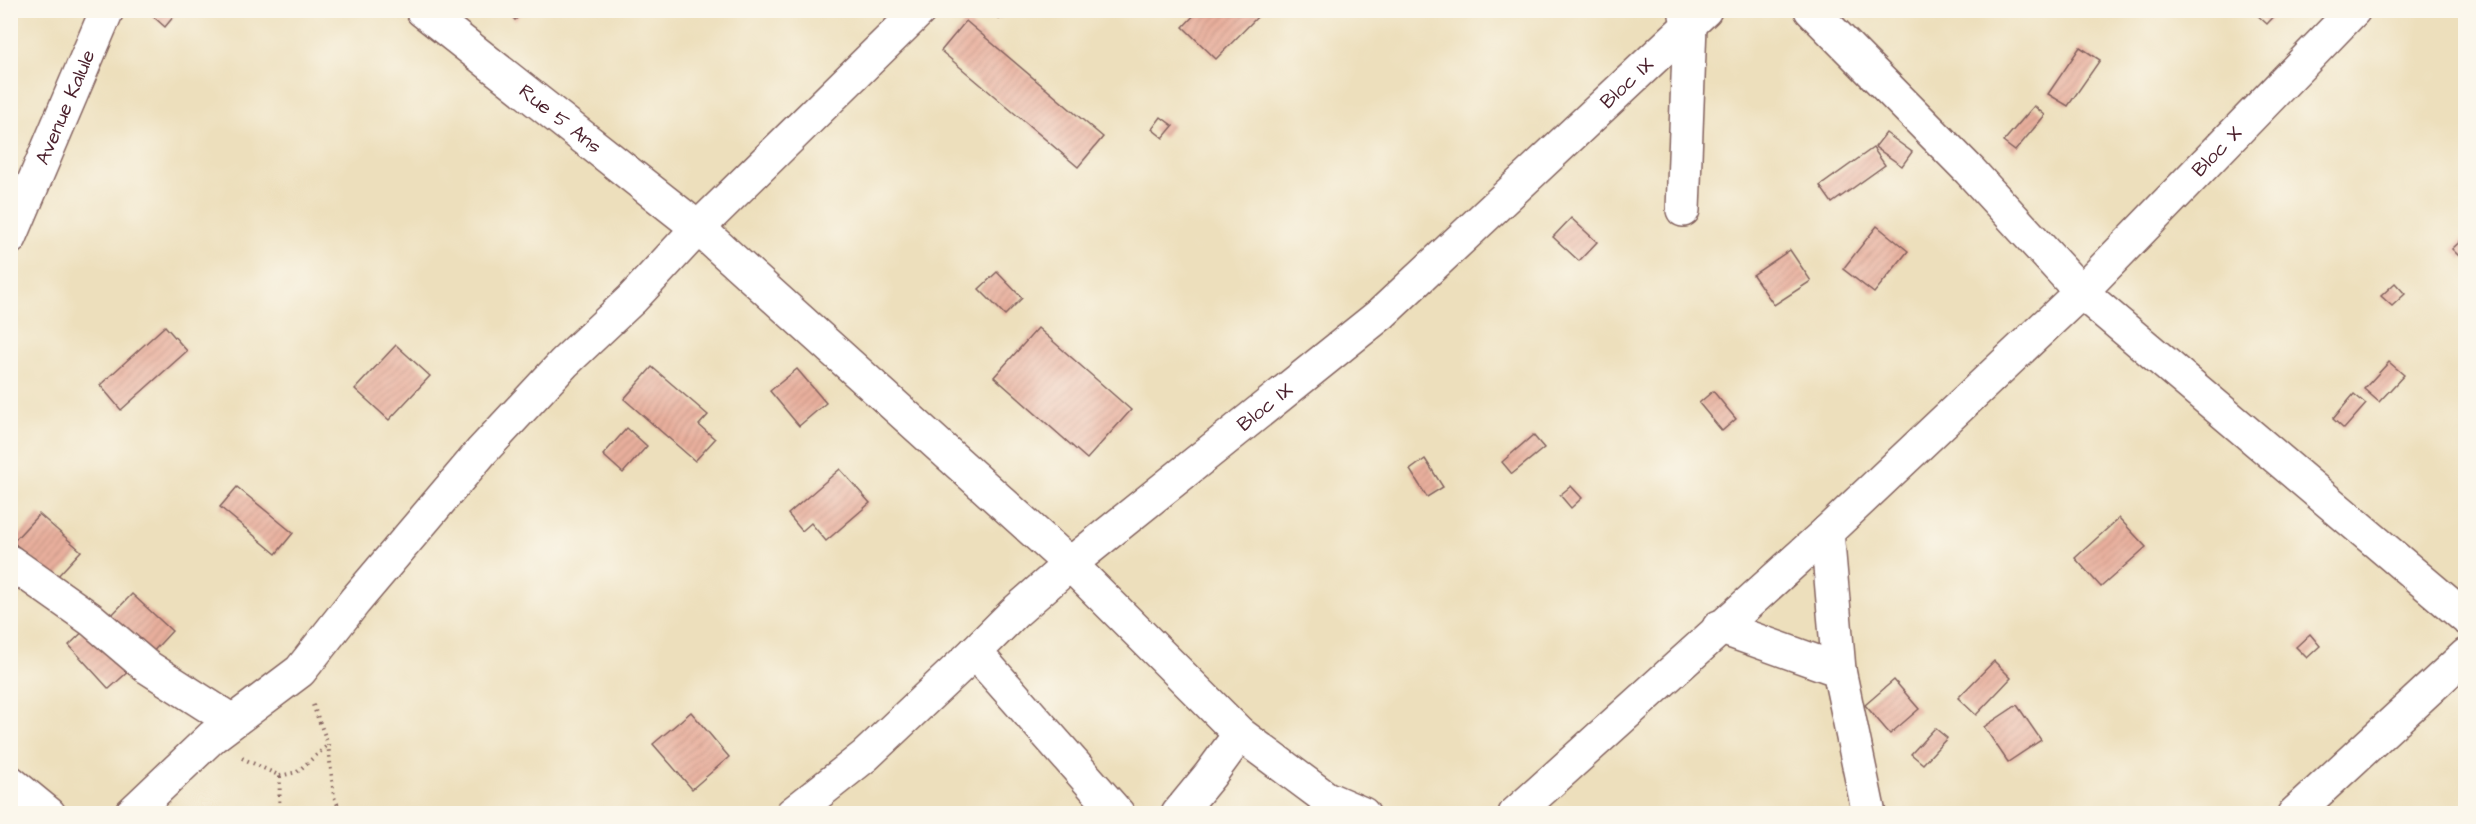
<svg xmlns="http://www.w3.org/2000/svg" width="2476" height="824" font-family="'Architects Daughter',sans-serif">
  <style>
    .building { fill: url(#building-hatch) }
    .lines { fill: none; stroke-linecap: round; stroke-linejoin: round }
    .street-casing { stroke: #83625e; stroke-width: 36 }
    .path { stroke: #83625e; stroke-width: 4; stroke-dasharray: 1.5 4.5; stroke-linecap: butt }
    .street { stroke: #fff; stroke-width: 33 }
    .labels { text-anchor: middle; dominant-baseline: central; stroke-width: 4.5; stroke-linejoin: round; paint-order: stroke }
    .street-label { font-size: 20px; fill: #4a1f2b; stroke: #fbf7ec }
  </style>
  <defs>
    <pattern id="building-hatch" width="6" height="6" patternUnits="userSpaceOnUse" patternTransform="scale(1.5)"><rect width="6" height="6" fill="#e8af9c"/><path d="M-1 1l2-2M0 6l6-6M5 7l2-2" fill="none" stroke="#c89687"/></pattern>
  </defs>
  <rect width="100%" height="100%" fill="#fbf7ec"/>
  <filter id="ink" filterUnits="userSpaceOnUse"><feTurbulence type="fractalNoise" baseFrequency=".0167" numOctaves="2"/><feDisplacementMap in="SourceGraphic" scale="12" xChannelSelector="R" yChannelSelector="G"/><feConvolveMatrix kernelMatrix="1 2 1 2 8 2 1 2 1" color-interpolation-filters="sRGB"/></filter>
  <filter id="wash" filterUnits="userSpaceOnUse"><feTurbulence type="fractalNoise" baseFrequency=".008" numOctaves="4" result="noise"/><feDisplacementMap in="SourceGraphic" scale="24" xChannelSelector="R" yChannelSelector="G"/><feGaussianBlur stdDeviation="1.35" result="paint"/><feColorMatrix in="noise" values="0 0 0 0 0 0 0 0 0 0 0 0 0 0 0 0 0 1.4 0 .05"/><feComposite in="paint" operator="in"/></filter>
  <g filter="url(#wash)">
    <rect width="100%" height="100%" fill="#eddfbc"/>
    <g id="blocks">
      <g class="building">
        <polygon points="146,10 179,10 165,27"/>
        <polygon points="506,10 526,10 515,20"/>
        <polygon points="989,10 1007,10 999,19"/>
        <polygon points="1199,10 1264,10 1216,59 1183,27"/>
        <polygon points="2257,10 2280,10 2267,24 2255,13"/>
        <polygon points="966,21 1103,137 1078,167 941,51"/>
        <polygon points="2080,47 2100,60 2068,106 2048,94"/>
        <polygon points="2034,106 2045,115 2015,151 2003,142"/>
        <polygon points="1161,117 1173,126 1163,138 1152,129"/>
        <polygon points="1886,133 1912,152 1902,166 1875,147"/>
        <polygon points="1873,148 1885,165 1832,203 1820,186"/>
        <polygon points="1571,218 1597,242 1579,261 1553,237"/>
        <polygon points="1877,226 1908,251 1874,293 1843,269"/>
        <polygon points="2466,236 2466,255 2462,259 2452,249"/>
        <polygon points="1790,250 1811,281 1774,305 1753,275"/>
        <polygon points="997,272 1022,298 1005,315 979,289"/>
        <polygon points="2395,283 2405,294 2392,306 2381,296"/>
        <polygon points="165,326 187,351 121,410 100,385"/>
        <polygon points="1038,328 1131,410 1087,459 994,377"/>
        <polygon points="396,345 430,376 389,420 355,389"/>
        <polygon points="2389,362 2404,375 2379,402 2364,389"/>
        <polygon points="652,367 708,415 699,425 715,439 695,461 624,399"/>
        <polygon points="797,369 826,403 799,426 770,391"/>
        <polygon points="1713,391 1736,419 1722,431 1699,403"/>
        <polygon points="2354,394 2366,404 2344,429 2333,419"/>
        <polygon points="627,428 647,446 623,473 603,455"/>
        <polygon points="1533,435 1544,448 1512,474 1502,462"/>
        <polygon points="1425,459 1443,487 1427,497 1410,470"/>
        <polygon points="840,469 870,503 826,541 811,523 802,531 788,514"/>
        <polygon points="1571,486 1582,498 1571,508 1560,495"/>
        <polygon points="237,487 293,533 276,554 220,507"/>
        <polygon points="39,514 81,551 55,579 13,542"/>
        <polygon points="2119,518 2146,547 2101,587 2075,558"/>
        <polygon points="132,594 172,631 149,656 109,618"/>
        <polygon points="91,624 132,668 109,689 69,645"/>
        <polygon points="2310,634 2320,646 2307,658 2296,647"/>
        <polygon points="1994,661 2011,678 1976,715 1958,698"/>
        <polygon points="1894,680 1919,709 1890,734 1865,705"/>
        <polygon points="2017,705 2041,740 2008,762 1984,727"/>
        <polygon points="691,712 729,757 692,789 653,744"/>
        <polygon points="1935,728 1947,738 1923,764 1911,754"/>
      </g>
    </g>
  </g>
  <g filter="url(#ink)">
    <use href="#blocks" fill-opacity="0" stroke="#83625e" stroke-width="1.5"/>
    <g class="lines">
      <g class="street-casing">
        <g id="street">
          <path id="s1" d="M422,10L698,228L1070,564L1240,734"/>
          <path id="s2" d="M1811,10L1970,171L2081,292L2354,10"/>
          <polyline points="1683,210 1690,25 1686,15"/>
          <path id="s3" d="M10,238L107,10"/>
          <polyline points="1827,532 1839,670"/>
          <polyline points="10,562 92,620 146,666 232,721"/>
          <polyline points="1719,627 1839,670 1869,814"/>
          <polyline points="10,782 49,814"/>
          <polyline points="131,814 212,737 300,671 355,601 482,451 564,363 632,299 698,228 920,10"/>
          <polyline points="792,814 865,756 975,652"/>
          <path id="s4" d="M1118,814L975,652L1014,613L1070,564L1381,314L1705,10"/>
          <polyline points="1178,814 1210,775 1240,734 1326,798 1363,814"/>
          <polyline points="1515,814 1827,532 2081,292 2466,618"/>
          <polyline points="2294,814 2466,655"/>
        </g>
      </g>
      <g class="path">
        <polyline points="313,705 328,744 334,797 342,814"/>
        <polyline points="242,758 280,776 297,772 328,745"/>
        <polyline points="279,814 280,776"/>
      </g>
      <use href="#street" class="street"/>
    </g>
  </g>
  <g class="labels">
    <g class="street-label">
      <text stroke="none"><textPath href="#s4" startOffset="1082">Bloc IX</textPath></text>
      <text stroke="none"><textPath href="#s3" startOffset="142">Avenue Kalule</textPath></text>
      <text stroke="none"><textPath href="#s1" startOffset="176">Rue 5 Ans</textPath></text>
      <text stroke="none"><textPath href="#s2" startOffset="586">Bloc X</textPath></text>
      <text stroke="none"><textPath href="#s4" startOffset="596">Bloc IX</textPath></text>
    </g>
  </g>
  <rect width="2476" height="824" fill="none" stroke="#fbf7ec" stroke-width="36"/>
</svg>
